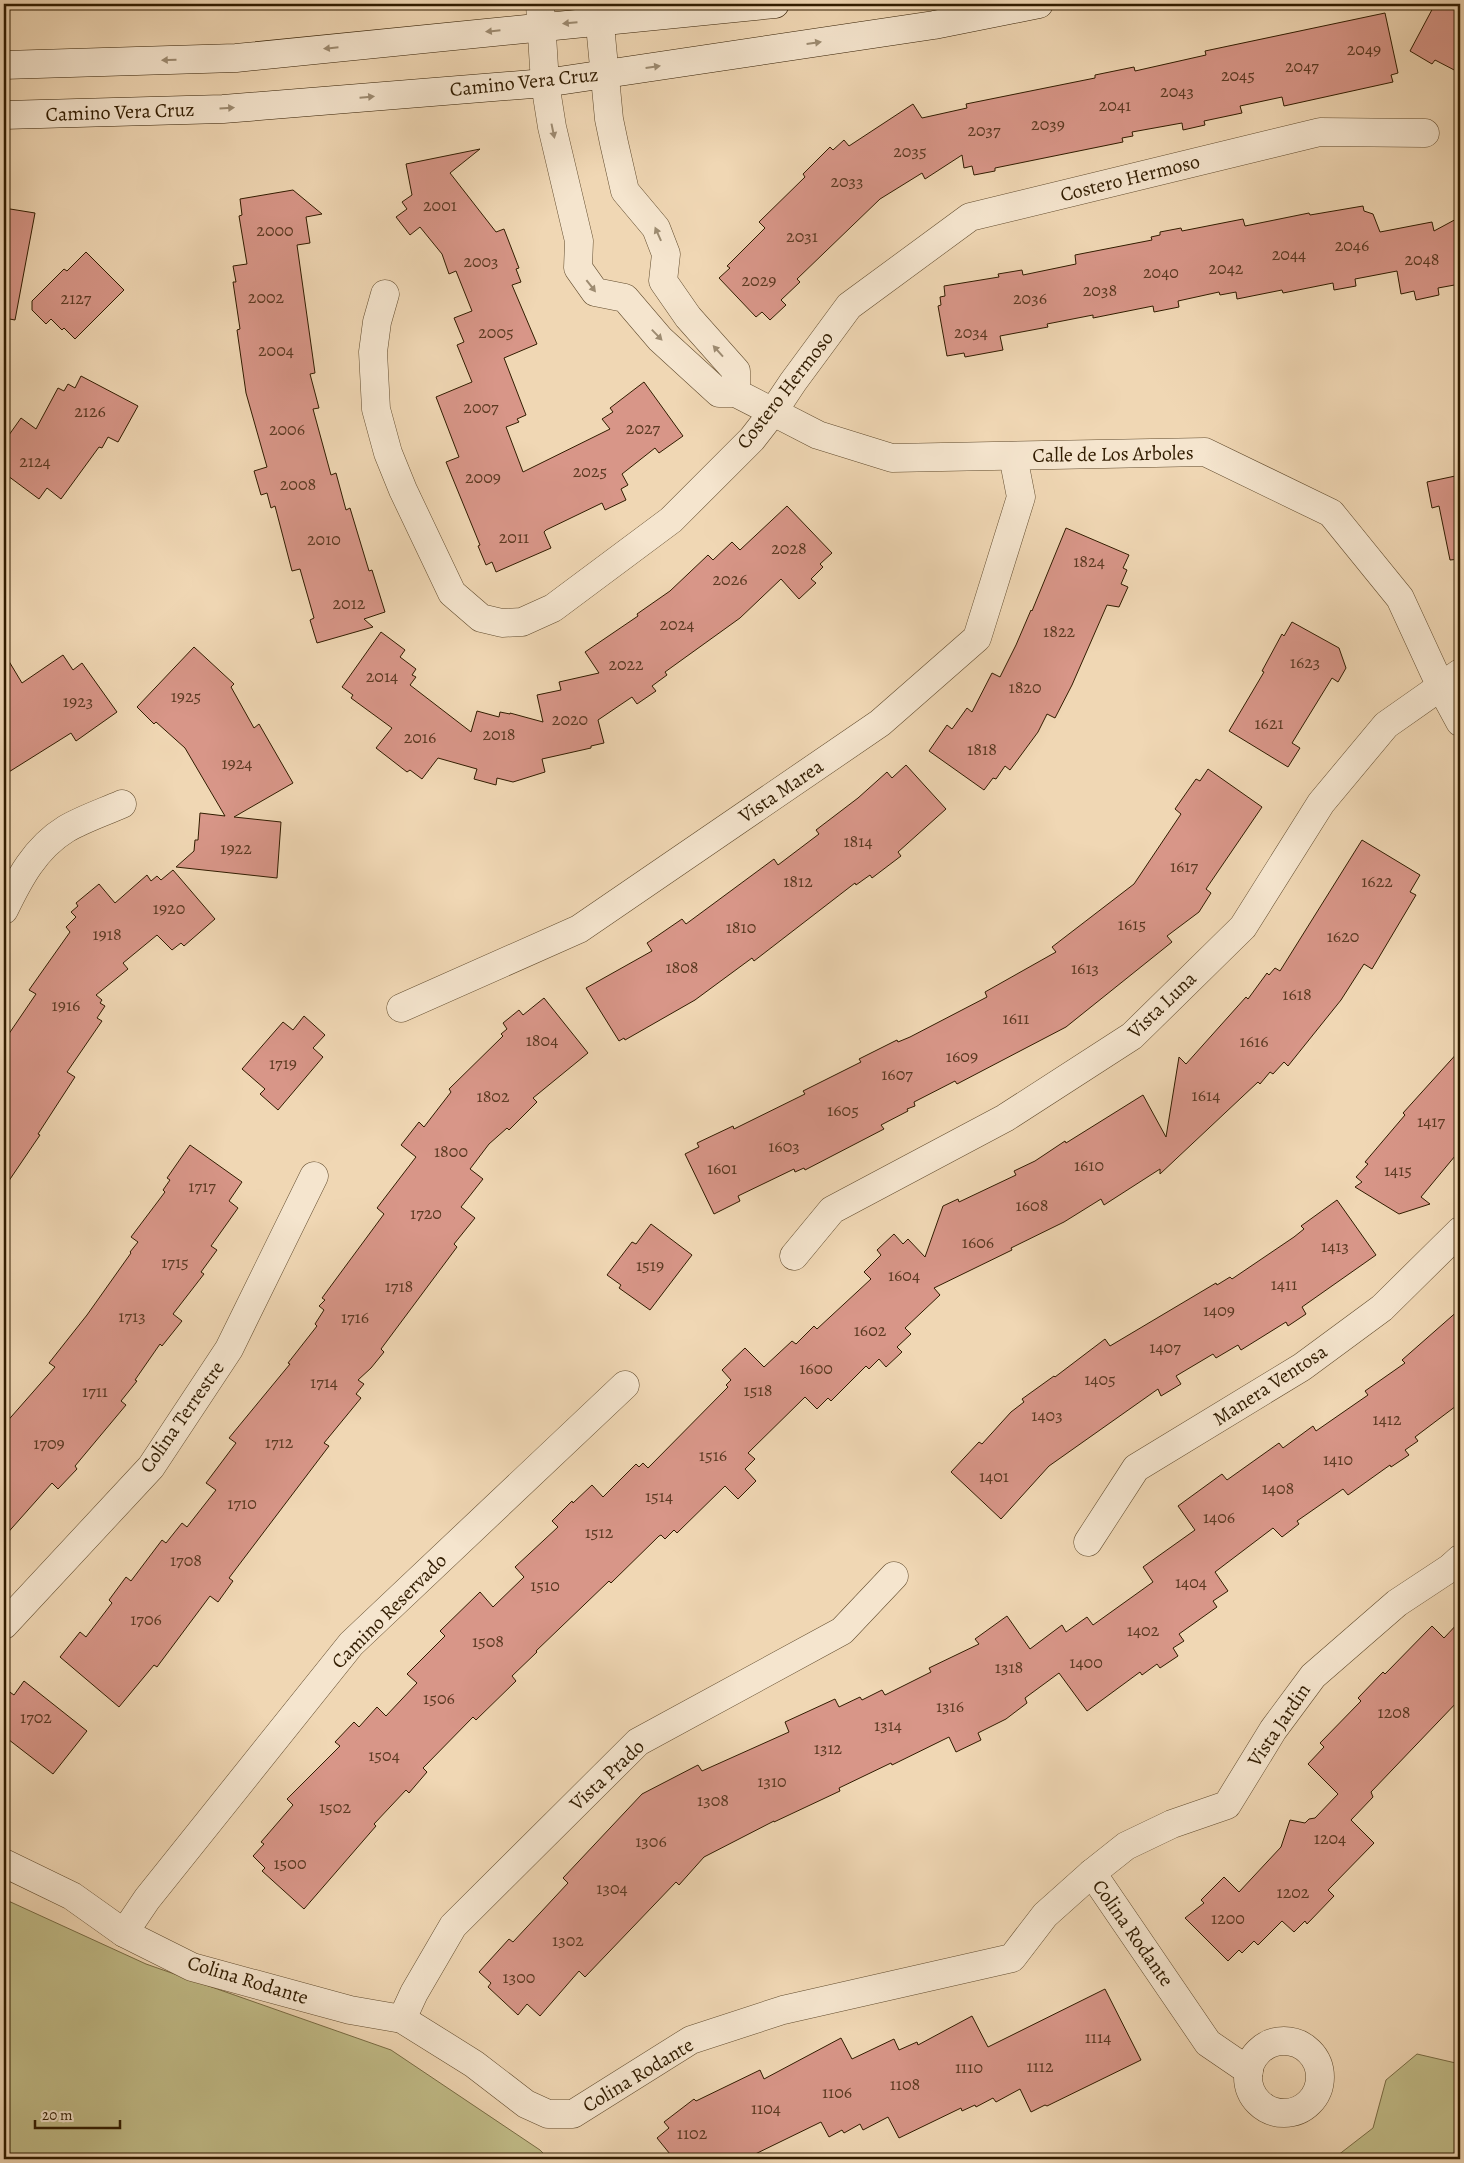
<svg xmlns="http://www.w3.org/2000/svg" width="1464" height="2163" font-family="Alegreya,serif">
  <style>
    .green { fill: #c1bc88; stroke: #796c44 }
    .building { fill: #d89688; stroke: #311c00 }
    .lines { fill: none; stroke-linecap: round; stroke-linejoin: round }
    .minor-casing { stroke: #614b2d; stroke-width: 29 }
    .secondary-casing { stroke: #311c00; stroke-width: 29 }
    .minor { stroke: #f5e5ce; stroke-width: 28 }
    .secondary { stroke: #f5e5ce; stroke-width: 28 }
    .oneway { fill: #9d8b71 }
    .labels { text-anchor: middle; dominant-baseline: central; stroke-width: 4; stroke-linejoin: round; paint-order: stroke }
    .number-label { font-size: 18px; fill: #5b3a22 }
    .street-label { font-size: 20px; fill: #311c00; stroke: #f5e5ce }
  </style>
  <rect width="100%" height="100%" fill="#f0d7b4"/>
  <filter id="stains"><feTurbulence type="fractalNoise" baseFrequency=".004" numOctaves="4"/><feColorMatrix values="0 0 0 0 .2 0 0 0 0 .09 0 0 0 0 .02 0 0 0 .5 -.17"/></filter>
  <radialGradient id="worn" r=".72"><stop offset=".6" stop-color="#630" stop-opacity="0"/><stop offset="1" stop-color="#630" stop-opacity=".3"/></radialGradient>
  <g class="green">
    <polygon points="4,1899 146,1964 391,2050 540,2150 549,2159 4,2159"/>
    <polygon points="1417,2054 1460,2064 1460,2159 1333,2159 1373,2128 1386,2080"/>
  </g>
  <g class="building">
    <polygon points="1435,4 1460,4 1460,73 1435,60 1432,64 1410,51"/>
    <polygon points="1385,13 1398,73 1391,75 1393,82 1284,106 1282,97 1240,106 1242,113 1204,121 1205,125 1183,130 1182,123 1132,132 1133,136 1122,138 1123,142 995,168 995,171 974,175 972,166 964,168 962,155 925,179 922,173 880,199 797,279 800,282 781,300 786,305 770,320 762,312 756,317 719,278 730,268 727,266 765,228 759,222 805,177 803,174 830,147 833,150 844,140 849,146 913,104 922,118 967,108 966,104 1095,78 1095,75 1134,67 1135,71 1206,55 1205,51"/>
    <polygon points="480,149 450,173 496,232 504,229 519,268 516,269 521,282 512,285 537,344 504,358 526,415 517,419 519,422 506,427 523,472 610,429 602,419 613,412 610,408 644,382 683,436 659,453 655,448 622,474 628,485 621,489 626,500 605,510 602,503 546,530 544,532 551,548 496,572 492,562 486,565 478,546 480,545 446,462 459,457 436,397 472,382 457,345 464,342 454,318 472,311 456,271 449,274 442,254 420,227 410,235 396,217 407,209 402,202 412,195 406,164"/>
    <polygon points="293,190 322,214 306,217 310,243 297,245 315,373 310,374 319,408 313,409 331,475 336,473 346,510 350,508 369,571 372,570 385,612 364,619 373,627 317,643 310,620 314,618 300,569 292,571 275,506 271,508 267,493 261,495 254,471 267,467 246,393 237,330 240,329 233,282 236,282 233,266 247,264 239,216 242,215 240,199"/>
    <polygon points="1363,206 1364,211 1373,214 1380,232 1432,222 1434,231 1460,217 1460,284 1438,288 1439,295 1416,300 1414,291 1401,294 1397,271 1355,279 1356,286 1334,290 1333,283 1283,293 1282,290 1237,299 1236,292 1220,295 1219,292 1178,301 1179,307 1154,312 1153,306 1093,318 1093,315 1047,324 1048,327 1000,336 1003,350 965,357 964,353 947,356 938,306 941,305 940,297 945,296 944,286 999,277 998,274 1022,270 1023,275 1076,264 1075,255 1152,240 1151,237 1160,235 1160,232 1181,228 1182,231 1243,219 1245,226 1309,213 1310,215"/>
    <polygon points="4,208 35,213 15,320 4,318"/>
    <polygon points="86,252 124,290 75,339 64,328 62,330 51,319 46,324 32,310 32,301 64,269 67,271"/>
    <polygon points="81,376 138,406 118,442 108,437 102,448 99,447 61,499 47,488 39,499 4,473 4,442 21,418 36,429 58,388 64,391 68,384 75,388"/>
    <polygon points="1460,475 1460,559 1450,560 1439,506 1432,508 1427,482"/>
    <polygon points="787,506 832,553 820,564 823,567 811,579 816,583 799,599 781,579 740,618 665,672 667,675 652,686 656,691 637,704 632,697 598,720 604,743 591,746 591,748 542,759 545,772 513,782 497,778 496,785 474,779 477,769 438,758 422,779 410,770 407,772 376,748 392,728 351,698 353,695 342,687 381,632 405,650 400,657 416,669 412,675 416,677 410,685 471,732 477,711 499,717 500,712 510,714 510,713 543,722 537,695 561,690 559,682 599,673 585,652 638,616 637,614 670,591 708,555 713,560 732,542 740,550"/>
    <polygon points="1066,528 1129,555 1123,568 1127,570 1121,584 1128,587 1119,607 1107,605 1072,685 1055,718 1047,714 1038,732 1010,770 1005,766 996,779 993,778 984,790 929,751 947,725 952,729 967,708 972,712 992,673 1000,677 1016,645 1031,610 1032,611"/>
    <polygon points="1292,622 1339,648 1346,668 1338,682 1332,678 1292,743 1300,748 1288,767 1229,731 1264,672 1262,671 1282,634 1284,636"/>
    <polygon points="194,647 234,684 231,687 254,728 259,724 293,783 234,817 281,822 277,878 176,867 194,851 195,840 198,840 200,813 225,816 185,748 156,722 154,724 137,707"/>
    <polygon points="4,653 22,683 63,655 73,670 82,663 117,712 76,741 71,733 4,775"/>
    <polygon points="906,765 946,809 898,852 901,856 872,878 870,875 856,885 855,883 754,961 752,958 695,1000 625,1040 624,1038 619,1041 586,988 652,951 647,943 682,919 686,924 774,859 778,865 819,834 816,830 858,798 887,772 892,778"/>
    <polygon points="1208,769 1262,807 1206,889 1211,893 1199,912 1167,936 1172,942 1066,1027 957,1084 955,1081 914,1102 915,1106 907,1109 908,1111 881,1125 884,1129 805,1170 804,1168 795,1172 794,1169 738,1196 740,1201 714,1214 685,1154 699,1147 697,1143 733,1126 734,1129 805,1094 803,1091 861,1062 859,1059 897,1040 898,1042 910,1037 987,997 985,992 1056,952 1052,947 1134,884 1181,814 1175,809 1196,779 1200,781"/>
    <polygon points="1362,840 1420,875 1410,892 1416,895 1372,969 1364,964 1341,1000 1288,1066 1284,1062 1273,1074 1270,1072 1260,1084 1258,1082 1160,1174 1160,1169 1104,1205 1101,1199 1064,1222 1011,1248 1012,1250 934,1288 940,1295 905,1328 911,1334 897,1347 902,1352 886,1367 879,1359 869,1369 866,1366 831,1401 828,1398 817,1409 805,1397 748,1453 755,1459 745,1469 756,1481 738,1499 725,1486 677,1533 674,1530 665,1539 661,1535 659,1536 611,1583 609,1581 536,1651 537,1652 512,1676 516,1681 476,1720 473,1717 423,1768 427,1772 409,1793 406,1790 374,1824 376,1826 304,1909 262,1871 265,1868 253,1856 264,1844 261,1842 293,1805 287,1799 340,1746 335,1742 354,1722 359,1727 377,1707 386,1716 417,1683 407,1674 445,1636 440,1631 480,1592 493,1607 524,1577 515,1567 558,1527 552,1521 572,1501 573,1503 592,1485 603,1497 636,1464 639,1467 643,1463 648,1468 728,1387 726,1385 731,1380 722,1370 745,1348 764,1367 792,1341 796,1344 814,1326 817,1329 871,1279 864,1272 881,1255 877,1250 894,1234 903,1244 908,1239 925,1257 943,1206 958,1199 959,1202 1016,1175 1014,1171 1035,1161 1065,1141 1066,1143 1143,1095 1166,1137 1179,1057 1186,1064 1246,997 1248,999 1267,973 1269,975 1275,968 1280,971"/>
    <polygon points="173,870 215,919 184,946 181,943 172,950 157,935 123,963 128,969 96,995 102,1000 100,1003 105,1006 97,1018 102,1021 67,1072 75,1077 38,1134 40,1135 4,1188 4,1041 36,994 29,990 70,932 66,927 76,917 71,912 78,906 76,903 99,884 115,903 147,875 151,881 157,876 161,880"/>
    <polygon points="544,998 588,1053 533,1098 537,1102 509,1130 507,1128 489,1144 470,1169 483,1179 461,1207 475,1218 454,1244 457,1247 381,1349 384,1352 371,1368 358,1380 364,1384 356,1394 361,1398 324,1443 329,1446 229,1578 233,1581 218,1602 210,1596 157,1667 154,1665 119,1707 60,1657 80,1632 86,1637 112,1603 109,1600 126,1577 131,1581 162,1540 166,1543 182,1523 187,1527 216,1490 206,1483 236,1443 229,1438 290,1364 288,1363 317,1326 315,1324 324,1310 319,1306 325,1300 322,1298 384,1214 377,1208 416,1157 401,1145 419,1122 424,1127 451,1092 449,1089 503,1036 501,1034 507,1029 503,1023 519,1010 523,1015"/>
    <polygon points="304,1016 325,1035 313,1048 323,1057 278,1110 260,1094 265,1089 242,1069 283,1022 293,1030"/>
    <polygon points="1460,1050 1460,1150 1421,1197 1430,1204 1399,1214 1355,1187 1362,1182 1356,1177 1368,1164 1365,1162 1405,1115 1403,1113"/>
    <polygon points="190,1145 242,1182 229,1201 238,1208 211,1246 217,1250 201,1272 204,1274 173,1314 182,1321 162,1346 160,1344 135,1380 137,1381 121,1401 126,1405 75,1466 77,1469 58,1489 52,1483 4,1537 4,1425 55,1367 49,1363 87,1315 131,1253 130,1252 138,1242 131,1237 165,1192 163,1190 170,1180 167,1178"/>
    <polygon points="1337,1200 1376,1255 1302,1307 1306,1314 1288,1326 1286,1322 1241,1350 1238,1345 1216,1358 1213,1354 1176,1376 1181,1384 1161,1396 1158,1389 1049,1466 1001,1519 951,1472 979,1442 982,1444 1011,1412 1024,1402 1022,1399 1054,1376 1055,1377 1105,1339 1110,1346 1216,1283 1217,1285 1230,1277 1232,1279 1294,1237 1304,1229 1301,1226"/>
    <polygon points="651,1224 692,1255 650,1310 619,1288 621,1285 607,1275 632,1242 636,1244"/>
    <polygon points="1460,1309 1460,1403 1415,1437 1418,1441 1405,1450 1409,1455 1391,1467 1390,1465 1348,1495 1343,1489 1297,1521 1299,1524 1282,1537 1273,1528 1215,1572 1228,1591 1213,1601 1217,1607 1179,1634 1184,1641 1173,1648 1178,1656 1160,1668 1157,1664 1142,1675 1140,1672 1087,1711 1059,1673 1025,1698 1027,1703 1006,1719 978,1733 981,1740 956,1752 949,1737 892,1765 891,1763 839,1788 840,1791 774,1822 774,1821 704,1857 679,1885 676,1882 585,1977 579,1971 540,2016 527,2004 518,2015 488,1987 491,1983 479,1972 509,1939 513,1942 568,1883 563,1878 642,1794 698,1765 702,1771 789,1732 785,1722 835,1699 839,1707 860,1697 862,1700 882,1690 885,1695 931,1672 929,1668 979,1644 975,1639 1007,1616 1030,1649 1062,1625 1066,1632 1087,1617 1093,1625 1153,1582 1143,1567 1195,1530 1178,1506 1222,1474 1227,1480 1279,1443 1283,1448 1313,1426 1316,1431 1368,1395 1365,1391 1405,1363 1402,1360"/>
    <polygon points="1460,1621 1460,1699 1371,1792 1373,1797 1351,1820 1374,1843 1328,1890 1334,1896 1307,1924 1305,1921 1294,1932 1282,1921 1258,1945 1254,1941 1242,1953 1239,1950 1228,1961 1185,1918 1204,1903 1201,1900 1224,1877 1239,1892 1281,1847 1290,1820 1305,1823 1309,1819 1315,1818 1338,1794 1308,1764 1324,1747 1320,1743 1361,1701 1358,1698 1383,1672 1385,1674 1432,1626 1444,1638"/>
    <polygon points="24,1681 87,1731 53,1774 4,1736 4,1688 14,1695"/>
    <polygon points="1105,1989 1141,2060 1047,2106 1045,2105 1031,2112 1020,2089 996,2102 993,2098 976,2107 975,2105 962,2111 961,2108 899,2138 888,2117 863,2130 860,2124 844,2133 842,2130 829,2137 821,2122 745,2159 674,2159 657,2138 669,2128 664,2122 694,2099 696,2101 760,2070 764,2079 841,2038 852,2059 894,2039 899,2050 917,2042 918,2045 972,2016 988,2047"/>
  </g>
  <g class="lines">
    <g class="minor-casing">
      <g id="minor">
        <polyline points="540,4 545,83 552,127 579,241 578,268 595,292 625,298 660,339 719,393 736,393 818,435 892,458 1205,452 1331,513 1400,598 1441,687 1460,722"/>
        <polyline points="598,4 609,119 614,143 625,191 656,228 666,254 663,281 688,317 736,371 736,393"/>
        <polyline points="385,294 377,322 373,352 376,409 388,453 403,490 452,593 481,618 502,623 522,622 553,608 671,520 752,439 773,412 793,382 849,306 970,217 1320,132 1425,133"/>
        <path d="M4,910C19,879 35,848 66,829C83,819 104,812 122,804"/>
        <polyline points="401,1008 579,929 880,723 977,638 1021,497 1013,456"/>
        <polyline points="794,1256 832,1210 1005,1118 1132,1036 1243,927 1321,803 1386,725 1460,673"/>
        <polyline points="1088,1542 1136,1468 1302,1367 1382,1308 1460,1231"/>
        <polyline points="4,1625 151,1467 229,1349 314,1176"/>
        <polyline points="4,1863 72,1896 124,1933 192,1967 350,2010 402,2019 474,2064 526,2104 548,2114 573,2114 691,2040 783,2010 1012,1958 1045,1915 1092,1873 1126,1846 1172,1824 1227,1805 1273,1730 1313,1676 1397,1603 1450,1568 1460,1559"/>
        <polyline points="1092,1873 1208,2043 1249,2071"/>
        <polyline points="124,1933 147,1899 351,1644 625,1385"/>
        <polyline points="402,2019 414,1993 453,1926 638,1742 842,1631 894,1576"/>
        <circle cx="1284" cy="2077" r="36"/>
      </g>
    </g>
    <g class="secondary-casing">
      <g id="secondary">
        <polyline points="4,65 236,58 775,4"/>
        <polyline points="4,115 223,109 545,83 934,25 1039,4"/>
      </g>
    </g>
    <use href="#minor" class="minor"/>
    <use href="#secondary" class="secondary"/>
  </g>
  <defs><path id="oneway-solid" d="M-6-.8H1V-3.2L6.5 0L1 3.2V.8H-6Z" transform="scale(1.25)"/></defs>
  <g class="oneway">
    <use href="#oneway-solid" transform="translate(570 23) rotate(175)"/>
    <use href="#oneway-solid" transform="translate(493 31) rotate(174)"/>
    <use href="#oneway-solid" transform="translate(814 43) rotate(-8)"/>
    <use href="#oneway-solid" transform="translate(331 48) rotate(174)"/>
    <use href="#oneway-solid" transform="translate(169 60) rotate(178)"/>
    <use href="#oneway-solid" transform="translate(653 67) rotate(-8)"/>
    <use href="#oneway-solid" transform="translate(367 97) rotate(-5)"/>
    <use href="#oneway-solid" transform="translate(227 108) rotate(-4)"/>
    <use href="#oneway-solid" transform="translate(553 131) rotate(78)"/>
    <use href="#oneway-solid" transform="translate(658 234) rotate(-114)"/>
    <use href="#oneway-solid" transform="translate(591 286) rotate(52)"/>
    <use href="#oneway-solid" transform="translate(657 335) rotate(46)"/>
    <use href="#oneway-solid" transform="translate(718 351) rotate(-132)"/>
  </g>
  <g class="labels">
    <g class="number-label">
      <text x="1364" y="49">2049</text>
      <text x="1302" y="66">2047</text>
      <text x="1238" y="75">2045</text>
      <text x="1177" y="91">2043</text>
      <text x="1115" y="105">2041</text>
      <text x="1048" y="124">2039</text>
      <text x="984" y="130">2037</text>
      <text x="910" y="151">2035</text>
      <text x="847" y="181">2033</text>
      <text x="440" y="205">2001</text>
      <text x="275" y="230">2000</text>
      <text x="802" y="236">2031</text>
      <text x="1352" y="245">2046</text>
      <text x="1289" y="254">2044</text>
      <text x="1422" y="259">2048</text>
      <text x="481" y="261">2003</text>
      <text x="1226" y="268">2042</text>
      <text x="1161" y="272">2040</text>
      <text x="759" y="280">2029</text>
      <text x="1100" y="290">2038</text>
      <text x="266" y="297">2002</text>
      <text x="76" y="298">2127</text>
      <text x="1030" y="298">2036</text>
      <text x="496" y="332">2005</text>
      <text x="971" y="332">2034</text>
      <text x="276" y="350">2004</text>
      <text x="481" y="407">2007</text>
      <text x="90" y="411">2126</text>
      <text x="643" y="428">2027</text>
      <text x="287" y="429">2006</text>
      <text x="35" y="461">2124</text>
      <text x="590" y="471">2025</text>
      <text x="483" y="477">2009</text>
      <text x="298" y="484">2008</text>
      <text x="514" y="537">2011</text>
      <text x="324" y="539">2010</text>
      <text x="789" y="548">2028</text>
      <text x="1089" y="561">1824</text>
      <text x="730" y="579">2026</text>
      <text x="349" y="603">2012</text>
      <text x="677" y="624">2024</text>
      <text x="1059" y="631">1822</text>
      <text x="1305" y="662">1623</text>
      <text x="626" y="664">2022</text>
      <text x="382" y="676">2014</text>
      <text x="1025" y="687">1820</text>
      <text x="186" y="696">1925</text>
      <text x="78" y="701">1923</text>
      <text x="570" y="719">2020</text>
      <text x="1269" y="723">1621</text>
      <text x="499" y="734">2018</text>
      <text x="420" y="737">2016</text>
      <text x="982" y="749">1818</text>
      <text x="237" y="763">1924</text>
      <text x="858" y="841">1814</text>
      <text x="236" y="848">1922</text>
      <text x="1184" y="866">1617</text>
      <text x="798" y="881">1812</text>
      <text x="1377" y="881">1622</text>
      <text x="169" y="908">1920</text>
      <text x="1132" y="924">1615</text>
      <text x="741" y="927">1810</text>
      <text x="107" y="934">1918</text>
      <text x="1343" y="936">1620</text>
      <text x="682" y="967">1808</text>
      <text x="1085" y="968">1613</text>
      <text x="1297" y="994">1618</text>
      <text x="66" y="1005">1916</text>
      <text x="1016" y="1018">1611</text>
      <text x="542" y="1040">1804</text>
      <text x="1254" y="1041">1616</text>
      <text x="962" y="1056">1609</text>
      <text x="283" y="1063">1719</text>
      <text x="897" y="1074">1607</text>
      <text x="1206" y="1095">1614</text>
      <text x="493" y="1096">1802</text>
      <text x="843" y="1110">1605</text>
      <text x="1431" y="1121">1417</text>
      <text x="784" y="1146">1603</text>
      <text x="451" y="1151">1800</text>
      <text x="1089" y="1165">1610</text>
      <text x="722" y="1168">1601</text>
      <text x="1398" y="1170">1415</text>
      <text x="202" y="1186">1717</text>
      <text x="1032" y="1205">1608</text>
      <text x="426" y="1213">1720</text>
      <text x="978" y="1242">1606</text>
      <text x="1335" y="1246">1413</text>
      <text x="175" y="1262">1715</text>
      <text x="650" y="1265">1519</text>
      <text x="904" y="1275">1604</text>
      <text x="1284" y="1284">1411</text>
      <text x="399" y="1286">1718</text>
      <text x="1219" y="1310">1409</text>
      <text x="132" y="1316">1713</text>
      <text x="355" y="1317">1716</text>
      <text x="870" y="1330">1602</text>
      <text x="1165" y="1347">1407</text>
      <text x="816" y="1368">1600</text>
      <text x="1100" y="1379">1405</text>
      <text x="324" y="1382">1714</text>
      <text x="758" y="1390">1518</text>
      <text x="95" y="1391">1711</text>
      <text x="1047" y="1415">1403</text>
      <text x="1387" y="1419">1412</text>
      <text x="279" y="1442">1712</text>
      <text x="49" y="1443">1709</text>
      <text x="713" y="1455">1516</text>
      <text x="1338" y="1459">1410</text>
      <text x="994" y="1476">1401</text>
      <text x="1278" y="1488">1408</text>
      <text x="659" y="1496">1514</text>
      <text x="242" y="1503">1710</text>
      <text x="1219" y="1517">1406</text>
      <text x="599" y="1532">1512</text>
      <text x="186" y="1560">1708</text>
      <text x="1191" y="1582">1404</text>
      <text x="545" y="1585">1510</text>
      <text x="146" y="1619">1706</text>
      <text x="1143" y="1630">1402</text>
      <text x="488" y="1641">1508</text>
      <text x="1086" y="1662">1400</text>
      <text x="1009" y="1667">1318</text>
      <text x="439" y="1698">1506</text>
      <text x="950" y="1706">1316</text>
      <text x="1394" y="1712">1208</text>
      <text x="36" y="1717">1702</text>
      <text x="888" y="1725">1314</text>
      <text x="828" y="1748">1312</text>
      <text x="384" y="1755">1504</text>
      <text x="772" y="1781">1310</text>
      <text x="713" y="1800">1308</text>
      <text x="335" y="1807">1502</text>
      <text x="1330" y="1838">1204</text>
      <text x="651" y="1841">1306</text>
      <text x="290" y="1863">1500</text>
      <text x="612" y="1888">1304</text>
      <text x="1293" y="1892">1202</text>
      <text x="1228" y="1918">1200</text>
      <text x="568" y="1940">1302</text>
      <text x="519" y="1977">1300</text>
      <text x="1098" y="2037">1114</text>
      <text x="1040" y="2066">1112</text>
      <text x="969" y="2067">1110</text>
      <text x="905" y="2084">1108</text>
      <text x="837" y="2092">1106</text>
      <text x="766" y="2108">1104</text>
      <text x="692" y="2133">1102</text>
    </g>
    <g class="street-label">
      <text transform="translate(524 82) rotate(-6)">Camino Vera Cruz</text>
      <text transform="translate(120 112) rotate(-2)">Camino Vera Cruz</text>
      <text transform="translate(1130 178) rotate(-14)">Costero Hermoso</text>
      <text transform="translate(785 390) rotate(-52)">Costero Hermoso</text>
      <text transform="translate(1113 454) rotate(-1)">Calle de Los Arboles</text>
      <text transform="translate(781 791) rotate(-34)">Vista Marea</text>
      <text transform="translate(1162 1005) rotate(-44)">Vista Luna</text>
      <text transform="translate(1270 1385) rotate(-33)">Manera Ventosa</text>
      <text transform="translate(182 1417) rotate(-55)">Colina Terrestre</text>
      <text transform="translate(389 1611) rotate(-45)">Camino Reservado</text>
      <text transform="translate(1279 1725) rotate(-56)">Vista Jardin</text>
      <text transform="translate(607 1775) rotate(-43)">Vista Prado</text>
      <text transform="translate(1133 1933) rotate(55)">Colina Rodante</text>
      <text transform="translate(248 1980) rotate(17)">Colina Rodante</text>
      <text transform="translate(638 2075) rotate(-31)">Colina Rodante</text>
    </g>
  </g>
  <rect width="1464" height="2163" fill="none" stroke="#f0d7b4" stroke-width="20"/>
  <rect x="5" y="5" width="1454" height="2153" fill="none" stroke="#311c00" stroke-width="2.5"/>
  <rect x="10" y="10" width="1444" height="2143" fill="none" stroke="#311c00"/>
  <path d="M35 2120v8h85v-8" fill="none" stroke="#311c00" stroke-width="2.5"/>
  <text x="42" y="2120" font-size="15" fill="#311c00" stroke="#f5e5ce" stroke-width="4" paint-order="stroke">20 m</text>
  <rect width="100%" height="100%" filter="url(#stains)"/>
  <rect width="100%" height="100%" fill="url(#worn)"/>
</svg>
